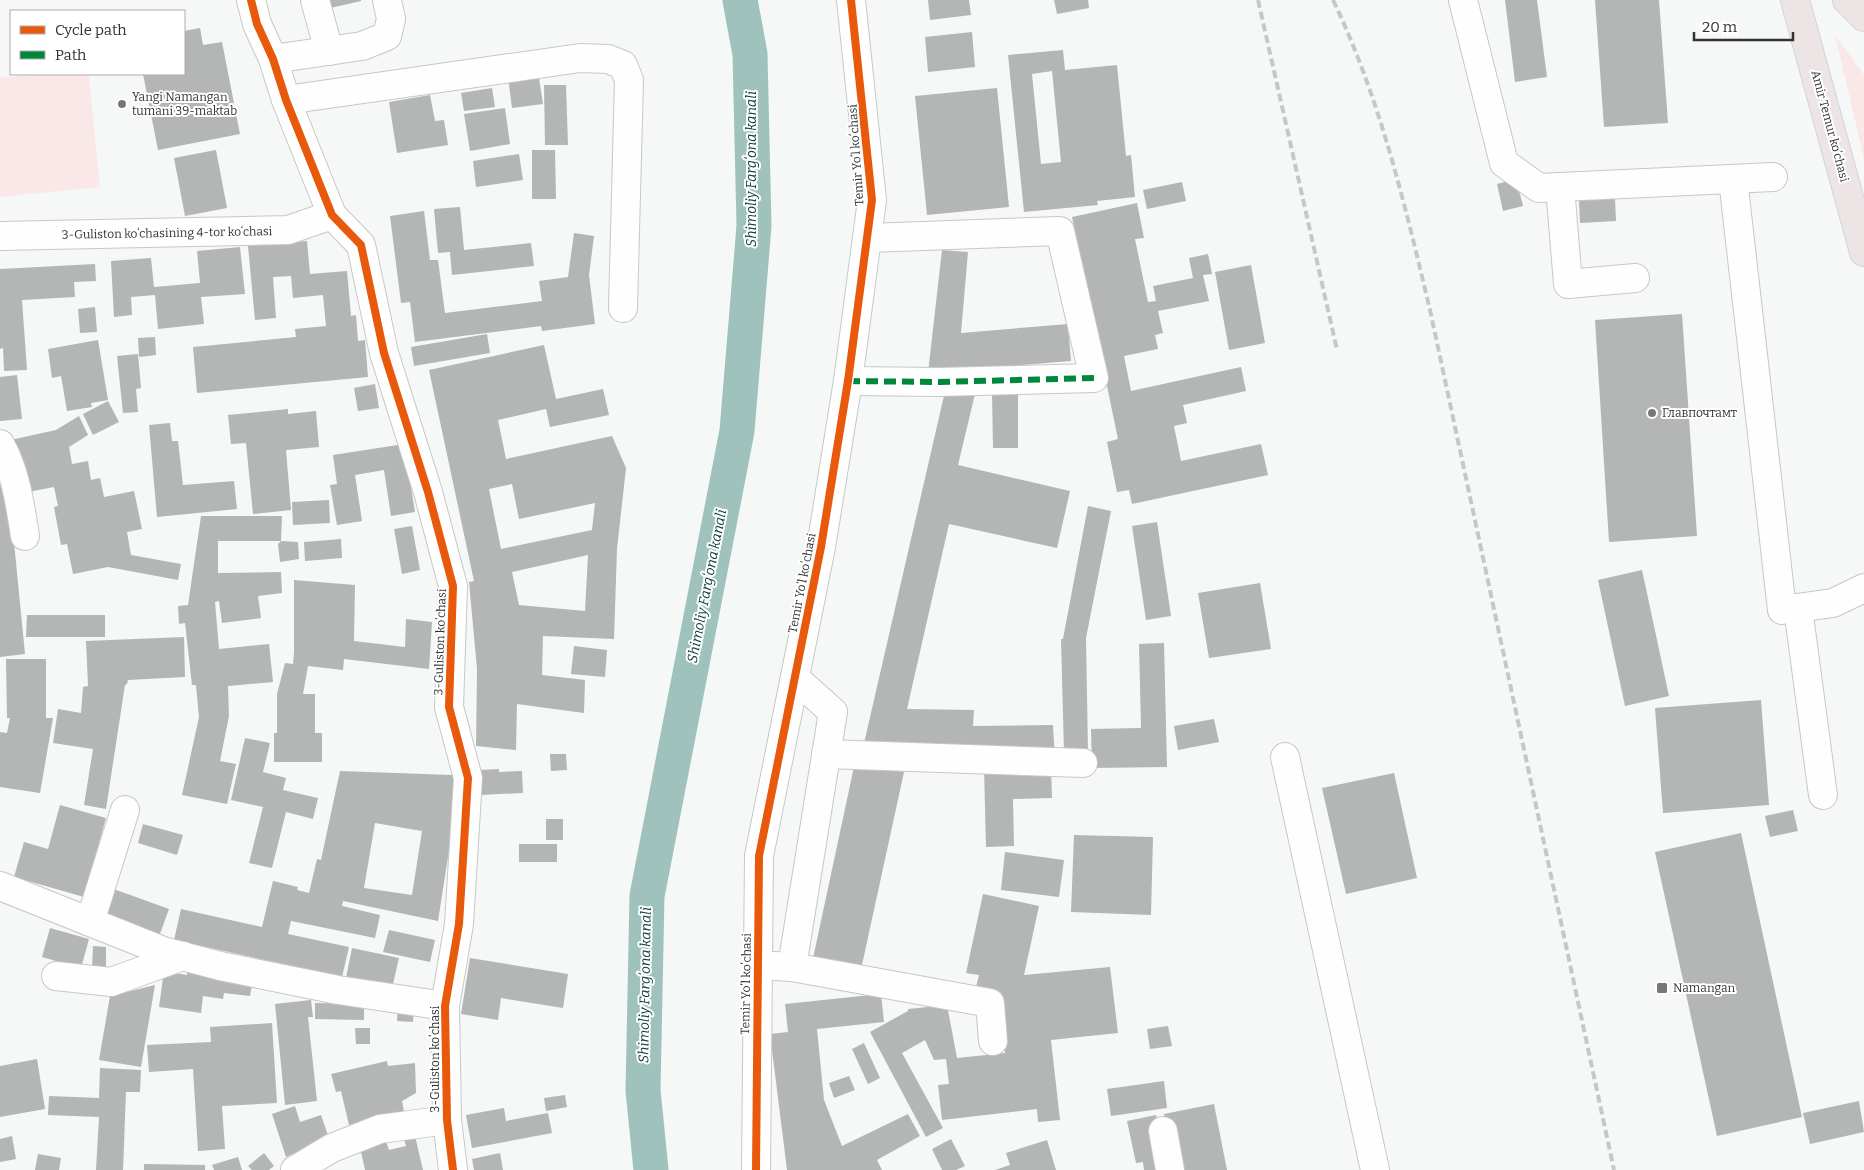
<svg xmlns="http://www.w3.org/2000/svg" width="1864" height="1170" font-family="Bitter,serif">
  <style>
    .green { fill: #fae8e8 }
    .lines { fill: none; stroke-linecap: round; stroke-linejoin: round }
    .canal { stroke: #9fc3bc; stroke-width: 35 }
    .building { fill: #b4b5b5; fill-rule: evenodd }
    .minor-casing { stroke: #c6c8c7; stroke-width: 30 }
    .major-casing { stroke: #d2d4d3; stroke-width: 30 }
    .minor { stroke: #fefefe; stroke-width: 28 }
    .major { stroke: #ece4e5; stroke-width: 28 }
    .rail { stroke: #c6c8c7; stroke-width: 4; stroke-dasharray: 8 4; stroke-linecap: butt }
    .quiet { stroke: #00873e; stroke-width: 6; stroke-dasharray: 12 6; stroke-linecap: butt }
    .cycleway-casing { stroke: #fff; stroke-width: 11 }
    .cycleway { stroke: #e8590c; stroke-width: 8 }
    .poi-dot { fill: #767878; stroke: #fff; stroke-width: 2 }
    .labels { text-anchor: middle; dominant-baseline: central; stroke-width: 4; stroke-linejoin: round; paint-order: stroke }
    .poi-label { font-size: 12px; fill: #313333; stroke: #fff; text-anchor: start }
    .street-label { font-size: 12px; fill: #313333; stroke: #fff }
    .water-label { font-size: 14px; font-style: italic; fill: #13413b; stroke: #fff }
  </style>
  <rect width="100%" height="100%" fill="#f5f8f7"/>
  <g class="green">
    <polygon points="1835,35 1864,75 1864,159"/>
    <polygon points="42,74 89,74 100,187 0,197 0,78"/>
  </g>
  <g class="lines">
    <polyline class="canal" points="651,1170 643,1090 647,896 737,431 754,226 750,54 740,0"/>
  </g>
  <g class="building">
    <polygon points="324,0 361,0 361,1 326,9"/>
    <polygon points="928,0 969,0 971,15 930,20"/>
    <polygon points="1054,0 1088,0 1089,8 1057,14"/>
    <polygon points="1505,0 1537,0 1547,77 1515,82"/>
    <polygon points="1595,0 1659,0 1668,123 1604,127"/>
    <polygon points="200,28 203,45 222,42 240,134 158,150 143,74 184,74 184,31"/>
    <polygon points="972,32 975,67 928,72 925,37"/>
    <path d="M1063,50L1065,70L1117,65L1126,156L1131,155L1135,197L1097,201L1098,205L1024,212L1008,55ZM1052,71L1061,162L1041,164L1032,74Z"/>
    <polygon points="538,72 543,104 512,108 508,77"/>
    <polygon points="544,85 566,85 568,145 545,145"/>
    <polygon points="492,88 495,107 464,111 461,93"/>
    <polygon points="997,88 1009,207 927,215 915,96"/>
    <polygon points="430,95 435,121 444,120 448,145 397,153 389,102"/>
    <polygon points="505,108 510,144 470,151 464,114"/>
    <polygon points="216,150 227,208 185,216 174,158"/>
    <polygon points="532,150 555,150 556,199 532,199"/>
    <polygon points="519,154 523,180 476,187 473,161"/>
    <polygon points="1516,179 1523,206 1503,211 1497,184"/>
    <polygon points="1182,182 1186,201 1147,209 1143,190"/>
    <polygon points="1615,198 1616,221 1580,223 1579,200"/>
    <polygon points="1137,203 1144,238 1135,239 1148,302 1156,301 1153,286 1193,278 1189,258 1208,254 1212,274 1203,275 1209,301 1158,311 1163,333 1155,335 1158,349 1124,356 1131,391 1241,367 1246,391 1183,405 1187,423 1174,426 1181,461 1261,444 1268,475 1132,504 1129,490 1117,492 1107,442 1118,439 1072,217"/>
    <polygon points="460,207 464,250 531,243 534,266 452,275 450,252 438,253 434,209"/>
    <polygon points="424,211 430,260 438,260 445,313 542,301 539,281 568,277 574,233 594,236 589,275 595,324 542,331 541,326 415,342 410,302 401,303 390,216"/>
    <polygon points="307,241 310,274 347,271 351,316 356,315 358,341 365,340 368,377 197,393 193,347 296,337 295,329 326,326 323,295 293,298 291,276 273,277 276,318 255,320 248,246"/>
    <polygon points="240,247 245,294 201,297 204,324 158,329 155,295 131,297 132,315 114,317 111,261 151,258 154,287 200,283 197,251"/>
    <polygon points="942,250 968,252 961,333 1068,324 1071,361 928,373"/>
    <polygon points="95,264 96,281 74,282 75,297 22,300 27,370 4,371 3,348 0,349 0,269"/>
    <polygon points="1251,265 1265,343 1229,350 1215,272"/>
    <polygon points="95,307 97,332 80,333 78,309"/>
    <polygon points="1682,314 1697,536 1609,542 1595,320"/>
    <polygon points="487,334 490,353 414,366 411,347"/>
    <polygon points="155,337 156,355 139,357 138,338"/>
    <polygon points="98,340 108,400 91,403 92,407 67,411 61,376 52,378 48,349"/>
    <path d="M544,345L556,399L603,389L609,415L550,427L546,409L498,420L506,459L612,436L626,468L617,549L614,639L543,636L542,675L585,680L584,713L517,704L516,750L476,746L477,669L469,582L474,581L429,370ZM512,484L519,519L595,503L592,530L501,549L489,489ZM588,555L585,611L519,605L512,572Z"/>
    <polygon points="138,354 141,388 136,389 138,412 123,413 117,356"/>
    <polygon points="17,375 22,419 0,421 0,377"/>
    <polygon points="375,384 379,408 358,411 354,388"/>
    <polygon points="946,387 975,394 958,465 1070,491 1057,548 949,524 907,709 974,710 973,726 1053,725 1055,760 862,752"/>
    <polygon points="992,393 1018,393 1018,448 993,448"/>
    <polygon points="108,401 119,422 93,435 83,414"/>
    <polygon points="288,409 288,414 316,411 319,447 286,450 291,510 253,514 246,443 231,444 228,415"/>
    <polygon points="79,416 88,435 69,447 72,464 88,461 91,480 100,478 104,497 134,491 142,529 127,532 131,555 181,564 178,580 108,567 73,574 67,544 61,545 54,507 58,506 54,487 23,493 6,441 56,430"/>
    <polygon points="170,423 172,441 178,441 183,485 234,481 237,509 157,517 149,425"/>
    <polygon points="404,444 415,512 391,516 384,470 355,475 362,521 337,525 330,485 337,484 333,455"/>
    <polygon points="6,461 25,654 0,657 0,462"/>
    <polygon points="329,500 330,523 293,525 292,502"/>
    <polygon points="1088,506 1111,511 1086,638 1088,752 1064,753 1061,639 1063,639"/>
    <polygon points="201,516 282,516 281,541 218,541 218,573 281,572 282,593 258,596 261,618 222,623 219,601 215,602 219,649 269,644 273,682 228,686 229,716 220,761 236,764 227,804 182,795 199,717 196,685 192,685 185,623 179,624 178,606 188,605"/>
    <polygon points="1157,522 1171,616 1146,620 1132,526"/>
    <polygon points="412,526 420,570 402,574 394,529"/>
    <polygon points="341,539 342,558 305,561 304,542"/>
    <polygon points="281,541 298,542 299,559 280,562 278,544"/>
    <polygon points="1642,570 1669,696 1625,706 1598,580"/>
    <polygon points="294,580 355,585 354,641 405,647 406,619 432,622 429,669 344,659 343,670 308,666 303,694 315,694 315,733 322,733 322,762 274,762 274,733 277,733 277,694 285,663 293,664 294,652"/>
    <polygon points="1260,583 1271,649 1209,658 1198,593"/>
    <polygon points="27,615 105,615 105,637 26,637"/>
    <polygon points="184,637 185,677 128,680 127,684 125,685 106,809 84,805 93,749 53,743 58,709 81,713 83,687 88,686 86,641"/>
    <polygon points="1164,643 1167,767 1092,768 1091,729 1141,728 1139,644"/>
    <polygon points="574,646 607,650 605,677 571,674"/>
    <polygon points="6,659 46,659 46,718 53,718 40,793 0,787 0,732 7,733 10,718 7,718"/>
    <polygon points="1761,700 1769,805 1663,813 1655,708"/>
    <polygon points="1214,719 1219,742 1178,750 1174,726"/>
    <polygon points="245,738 270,743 263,772 286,778 283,790 318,798 313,819 286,812 272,868 249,863 263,807 231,800"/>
    <polygon points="550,754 566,754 567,770 551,771"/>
    <polygon points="855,762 904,772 860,974 812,963"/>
    <polygon points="1051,766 1052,798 1013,799 1014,846 986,847 984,769"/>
    <polygon points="499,769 499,772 522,771 523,793 480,795 479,770"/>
    <path d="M340,771L452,775L459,786L438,921L343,901L342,906L380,915L375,938L291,921L288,934L349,947L342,977L174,940L181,909L262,927L273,881L298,887L297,890L309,893L317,859L321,860ZM375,823L422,831L412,895L364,888Z"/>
    <polygon points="1394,773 1417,878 1346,894 1322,788"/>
    <polygon points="60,805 106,818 84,897 14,877 24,842 48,849"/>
    <polygon points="1793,810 1798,831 1770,837 1765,816"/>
    <rect x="546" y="819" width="17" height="21"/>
    <polygon points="143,824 183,835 177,855 138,843"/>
    <polygon points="1741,833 1802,1117 1717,1136 1655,852"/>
    <polygon points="1074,835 1153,837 1151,915 1071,912"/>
    <rect x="519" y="844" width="38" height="18"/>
    <polygon points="1005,852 1064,860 1059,897 1001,890"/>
    <polygon points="108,887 169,909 157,942 96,920"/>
    <polygon points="983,894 1039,906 1024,975 1110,967 1118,1033 1051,1040 1060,1120 1038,1122 1037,1109 942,1120 938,1085 949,1084 946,1059 934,1060 925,1040 902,1053 943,1128 926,1137 870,1032 908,1011 908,1009 947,1005 957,1058 1005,1053 1000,996 975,991 979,975 966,973"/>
    <polygon points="50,928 89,939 81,968 42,957"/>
    <polygon points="389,930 435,940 430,962 383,952"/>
    <polygon points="93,946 106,947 106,970 92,970"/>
    <polygon points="352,948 399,958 392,988 346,978"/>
    <polygon points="470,958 568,974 563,1008 501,998 498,1020 461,1014"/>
    <polygon points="188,964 253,978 250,996 224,993 223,999 203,996 201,1013 159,1007 164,971 187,975"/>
    <polygon points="155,985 141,1067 99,1060 110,996"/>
    <polygon points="881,994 884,1022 817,1029 824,1100 842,1146 908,1114 920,1136 877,1160 882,1170 787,1170 770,1034 788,1032 785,1004"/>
    <polygon points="311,1000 313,1017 308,1017 317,1101 285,1105 275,1004"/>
    <polygon points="315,1003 364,1004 364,1020 315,1019"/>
    <polygon points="398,1005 414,1005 413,1022 397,1021"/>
    <polygon points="272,1023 277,1103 222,1106 225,1149 198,1151 193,1069 149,1072 147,1045 211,1042 210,1027"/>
    <polygon points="1168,1026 1172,1046 1150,1049 1147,1029"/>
    <polygon points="355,1028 370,1028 370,1044 356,1044"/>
    <polygon points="864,1043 880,1078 868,1084 852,1049"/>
    <polygon points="37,1059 45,1109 0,1117 0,1066"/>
    <polygon points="387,1061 388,1066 415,1063 416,1093 402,1101 404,1112 349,1125 341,1091 336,1092 331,1074"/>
    <polygon points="100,1068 141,1070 140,1092 126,1092 123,1170 96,1170 99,1117 48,1115 49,1096 99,1098"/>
    <polygon points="849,1076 855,1090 834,1098 829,1083"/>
    <polygon points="1164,1081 1167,1108 1111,1116 1107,1089"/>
    <polygon points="565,1095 567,1107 546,1111 544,1098"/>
    <polygon points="1859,1101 1864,1132 1810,1144 1803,1113"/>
    <polygon points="1214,1104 1227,1170 1175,1170 1164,1114"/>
    <polygon points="295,1106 300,1122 321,1115 329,1138 286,1157 272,1114"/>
    <polygon points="504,1108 506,1121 548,1113 552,1133 472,1148 466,1115"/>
    <polygon points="1156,1115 1167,1170 1144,1170 1143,1162 1136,1163 1127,1121"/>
    <polygon points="12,1136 16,1159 0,1162 0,1139"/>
    <polygon points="415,1136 423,1170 365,1170 360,1147 386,1141 389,1150 406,1146 404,1139"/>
    <polygon points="951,1139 965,1166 956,1170 942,1170 932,1149"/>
    <polygon points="1047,1140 1056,1170 995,1170 1010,1165 1006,1153"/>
    <polygon points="264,1153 274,1166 269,1170 252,1170 248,1166"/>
    <polygon points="500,1153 503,1170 474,1170 472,1159"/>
    <polygon points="38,1154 61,1158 59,1170 35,1170"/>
    <polygon points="238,1157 242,1170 214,1170 212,1165"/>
    <polygon points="144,1164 205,1165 205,1170 144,1170"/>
  </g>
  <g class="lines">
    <g class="minor-casing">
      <g id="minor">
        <polyline points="251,0 257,24 273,59 286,100 332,215 361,245 384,353 428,492 453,586 449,707 468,778 459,924 445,1006 447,1120 453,1170"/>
        <polyline points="315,0 329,51"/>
        <polyline points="1463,0 1504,163 1539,188 1773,177"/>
        <polyline points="273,59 362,46 387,36 391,19 387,0"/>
        <polyline points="286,100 580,58 608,59 623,65 629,80 623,308"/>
        <polyline points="1733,179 1782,610 1833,603 1864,588"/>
        <polyline points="1560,187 1568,284 1635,278"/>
        <polyline points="0,236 288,230 332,215"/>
        <polyline points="848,381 939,382 1094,378 1060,231 868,238"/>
        <path d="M0,444C16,472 20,505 25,536"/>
        <polyline points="1798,608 1823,795"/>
        <polyline points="826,754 1083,763"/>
        <polyline points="1285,757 1375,1170"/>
        <polyline points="0,886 163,951 220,966 338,990 445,1006"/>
        <polyline points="90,922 125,810"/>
        <polyline points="774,966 792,967 990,1003 993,1041"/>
        <polyline points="792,967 833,712 795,678"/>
        <polyline points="56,976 111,982 183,956"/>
        <polyline points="1163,1131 1170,1170"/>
        <polyline points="295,1170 332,1148 380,1129 447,1120"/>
        <polyline points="756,1170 759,856 821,547 848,381 872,200 851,0"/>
      </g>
    </g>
    <g class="major-casing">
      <g id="major">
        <polyline points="1795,0 1864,252"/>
        <polyline points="1847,0 1864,17"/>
      </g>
    </g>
    <use href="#minor" class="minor"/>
    <use href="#major" class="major"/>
    <g class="rail">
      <polyline points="1258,0 1337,350"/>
      <path d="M1333,0C1380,98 1405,205 1430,310L1614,1170"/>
    </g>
    <polyline class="quiet" points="848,381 939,382 1094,378"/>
    <g class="cycleway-casing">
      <g id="cycleway">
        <polyline points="251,0 257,24 273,59 286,100 332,215 361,245 384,353 428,492 453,586 449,707 468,778 459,924 445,1006 447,1120 453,1170"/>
        <polyline points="756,1170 759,856 821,547 848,381 872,200 851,0"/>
      </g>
    </g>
    <use href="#cycleway" class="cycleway"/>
  </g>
  <g class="poi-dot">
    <circle cx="122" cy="104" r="5"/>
    <circle cx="1652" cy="413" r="5"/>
    <rect x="1656" y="982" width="12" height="12" rx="2.5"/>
  </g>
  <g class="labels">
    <g class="poi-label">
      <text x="132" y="97">Yangi Namangan<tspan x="132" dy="14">tumani 39-maktab</tspan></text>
      <text x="1662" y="413">Главпочтамт</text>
      <text x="1673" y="988">Namangan</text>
    </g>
    <g class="street-label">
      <text transform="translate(1830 126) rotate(75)">Amir Temur koʻchasi</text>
      <text transform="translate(856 155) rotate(-94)">Temir Yoʻl koʻchasi</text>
      <text transform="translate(167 233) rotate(-1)">3-Guliston koʻchasining 4-tor koʻchasi</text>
      <text transform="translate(802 583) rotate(-79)">Temir Yoʻl koʻchasi</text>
      <text transform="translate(440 642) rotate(-88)">3-Guliston koʻchasi</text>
      <text transform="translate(746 984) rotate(-89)">Temir Yoʻl koʻchasi</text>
      <text transform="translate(435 1059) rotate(-90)">3-Guliston koʻchasi</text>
    </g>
    <g class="water-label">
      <text transform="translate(751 169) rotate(-90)">Shimoliy Fargʻona kanali</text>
      <text transform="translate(707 586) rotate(-79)">Shimoliy Fargʻona kanali</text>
      <text transform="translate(645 985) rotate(-89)">Shimoliy Fargʻona kanali</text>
    </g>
  </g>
  <rect x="10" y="10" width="175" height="65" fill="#ffffff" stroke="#adadad"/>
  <rect x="20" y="26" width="25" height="8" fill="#e8590c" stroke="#adadad"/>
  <text x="55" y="35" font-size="15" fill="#313333">Cycle path</text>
  <rect x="20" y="51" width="25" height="8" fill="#00873e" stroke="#adadad"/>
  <text x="55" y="60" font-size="15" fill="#313333">Path</text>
  <path d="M1694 32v8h99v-8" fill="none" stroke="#313333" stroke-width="2.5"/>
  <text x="1702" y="32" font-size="15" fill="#313333" stroke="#ffffff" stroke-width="4" paint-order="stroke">20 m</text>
</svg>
